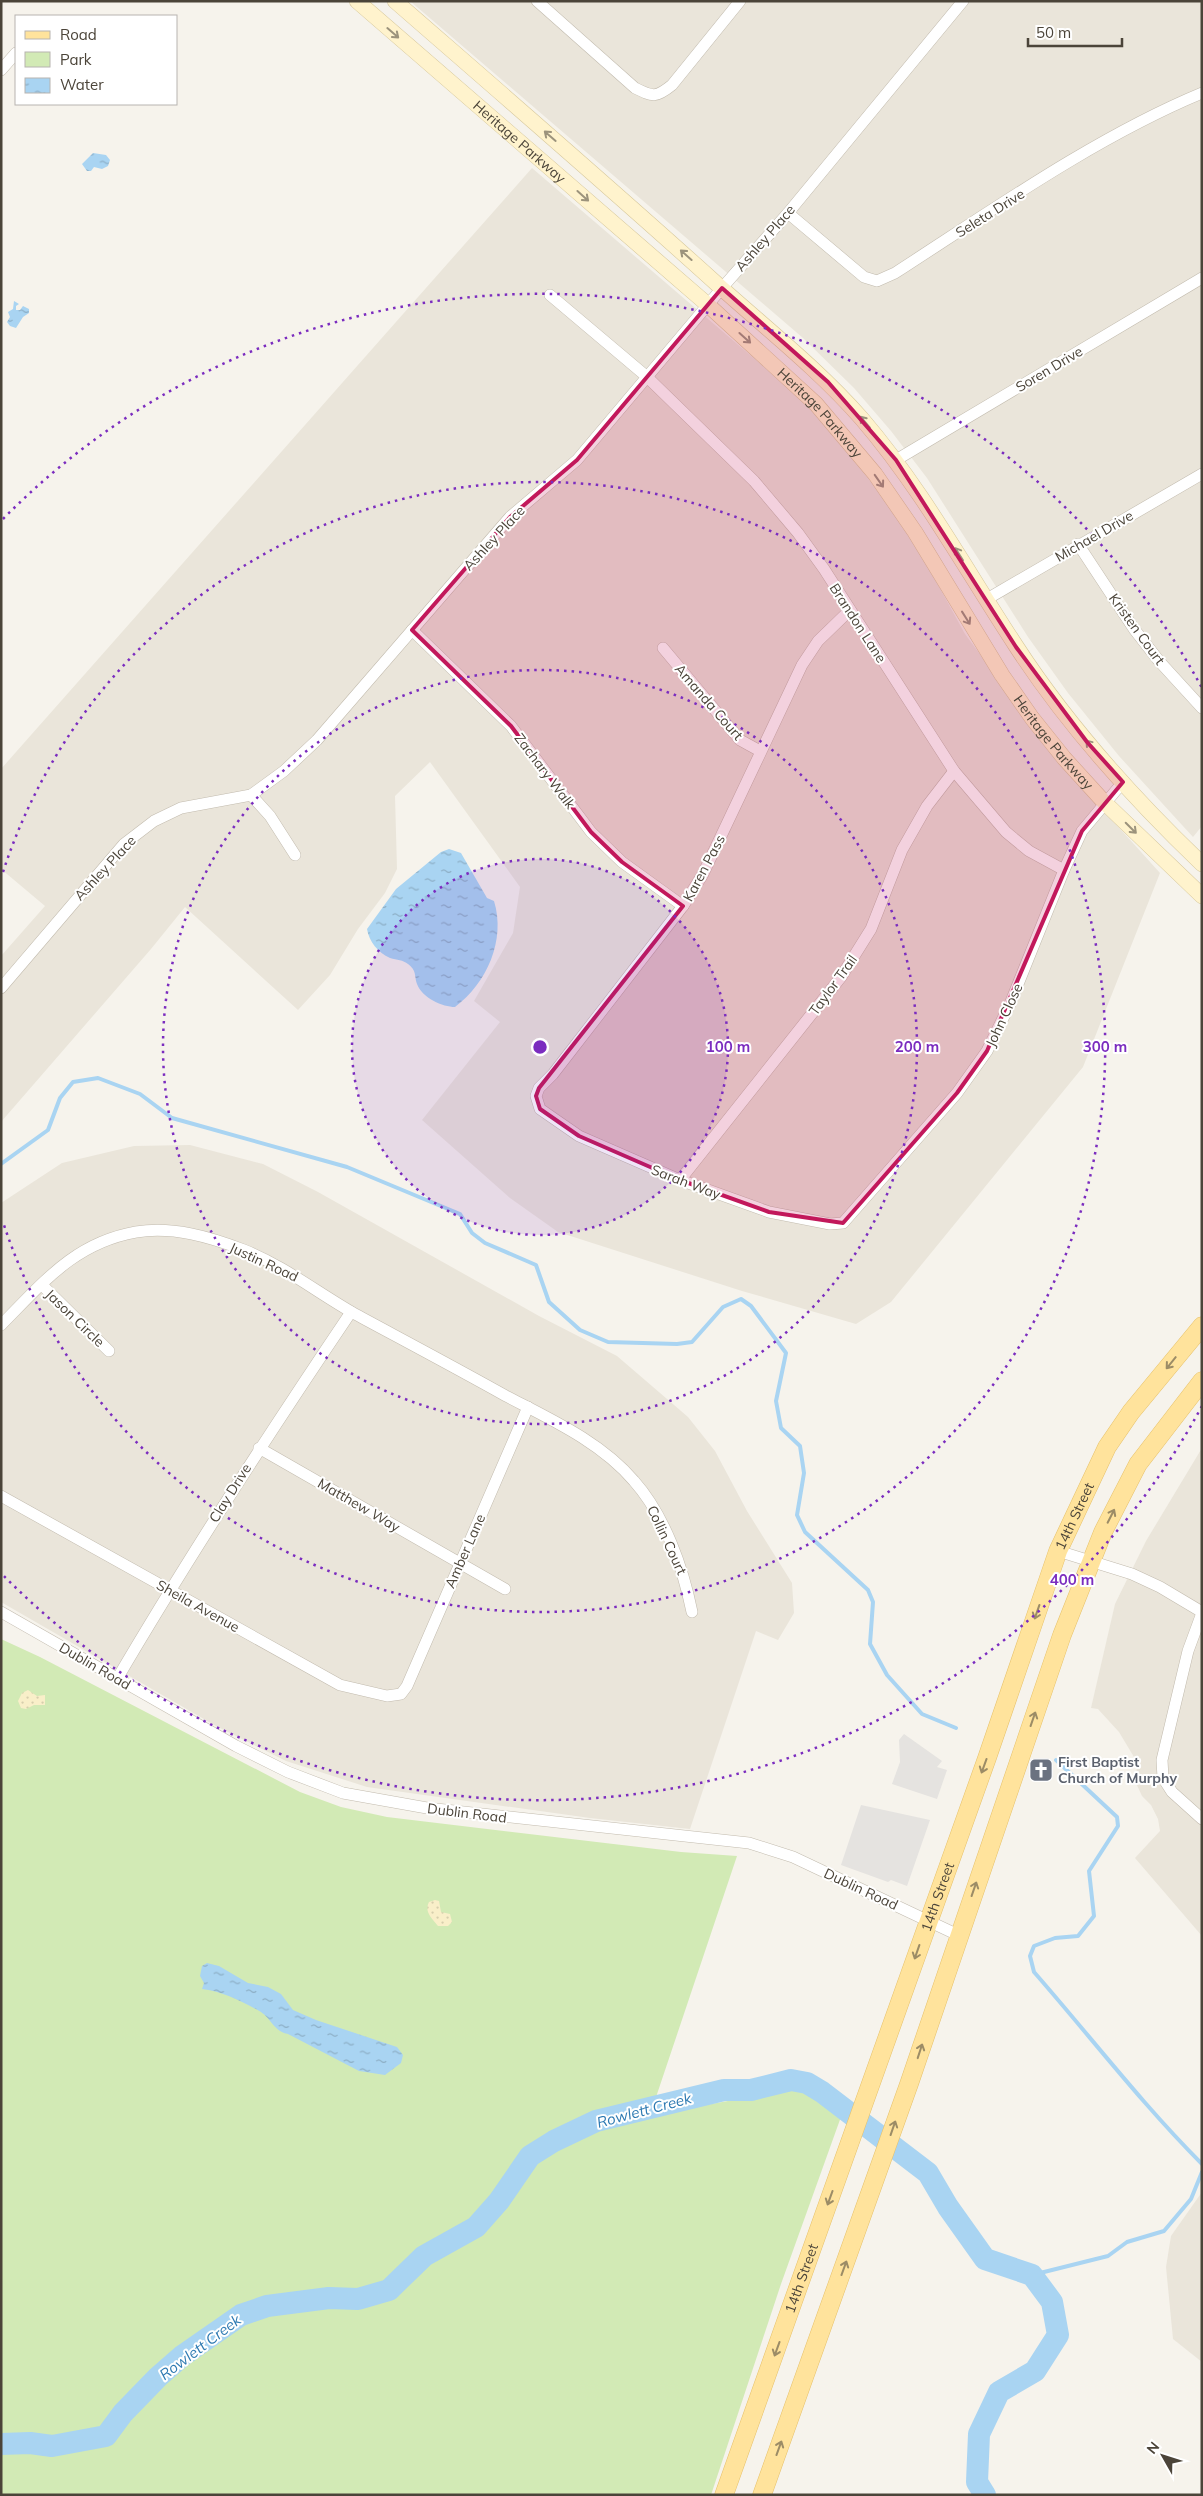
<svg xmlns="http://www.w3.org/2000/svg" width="1203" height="2496" font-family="Mulish,sans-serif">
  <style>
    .residential { fill: #eae5da }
    .green { fill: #d2eab5 }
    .sand { fill: url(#sand-dots) }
    .parking { fill: #e5e3e0 }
    .water { fill: url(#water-ripples) }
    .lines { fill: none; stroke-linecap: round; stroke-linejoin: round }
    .stream { stroke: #a9d4f2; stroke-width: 4 }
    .river { stroke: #a9d4f2; stroke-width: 22 }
    .minor-casing { stroke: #c2bbae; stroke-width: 12 }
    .secondary-casing { stroke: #d6c79b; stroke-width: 16 }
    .primary-casing { stroke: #e6c16a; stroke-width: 19 }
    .minor { stroke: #fff; stroke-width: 11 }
    .secondary { stroke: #fff3cd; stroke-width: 15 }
    .primary { stroke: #ffe39c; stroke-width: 18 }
    .oneway { stroke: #9c937c }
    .oneway2 { stroke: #9c8c66 }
    .marked { fill: #c2185b; fill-opacity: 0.2; stroke: #c2185b; stroke-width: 4; stroke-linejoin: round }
    .ring { fill: none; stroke: #7b2cbf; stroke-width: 2.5; stroke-dasharray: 2.5 5 }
    .labels { text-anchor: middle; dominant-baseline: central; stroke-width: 4; stroke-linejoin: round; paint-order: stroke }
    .street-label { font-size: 14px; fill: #4b4439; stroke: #fff }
    .worship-label { font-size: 14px; font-weight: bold; fill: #5b616d; stroke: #fff; text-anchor: start }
    .water-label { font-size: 15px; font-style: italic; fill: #2e7ab2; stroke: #fff }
    .centre { fill: #7b2cbf; stroke: #fff; stroke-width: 2.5 }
    .ring-label { font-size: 15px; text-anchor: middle; font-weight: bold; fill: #7b2cbf; stroke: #fff; stroke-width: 4; stroke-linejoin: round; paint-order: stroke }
  </style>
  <defs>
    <pattern id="sand-dots" width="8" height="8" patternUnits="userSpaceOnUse" patternTransform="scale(1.25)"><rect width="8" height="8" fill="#f9efc9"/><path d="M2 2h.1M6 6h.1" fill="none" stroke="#d7cead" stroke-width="1.8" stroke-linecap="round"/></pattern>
    <pattern id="water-ripples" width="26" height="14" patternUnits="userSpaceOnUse" patternTransform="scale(1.25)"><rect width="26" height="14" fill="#a9d4f2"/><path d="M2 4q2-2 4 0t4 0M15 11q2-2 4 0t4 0" fill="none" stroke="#8caec5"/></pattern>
  </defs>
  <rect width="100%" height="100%" fill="#f6f3ec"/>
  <g class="residential">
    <polygon points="410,1 1202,1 1202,826 1193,837 1119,756 1068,693 1028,637 927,478 891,431 854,388 803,338"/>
    <polygon points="532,168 806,403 880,493 920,552 965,634 1058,760 1160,873 1083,1067 891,1302 856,1324 742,1291 558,1232 510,1198 422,1120 500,1022 474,1001 513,933 520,887 430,762 395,796 397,869 385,893 358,929 330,975 298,1010 185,907 151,949 1,1122 1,956 45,906 1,869 1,769"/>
    <polygon points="190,1145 263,1164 318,1192 539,1316 617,1356 688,1417 715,1451 747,1511 792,1583 794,1613 778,1640 756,1631 690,1829 590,1818 367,1787 286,1761 216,1726 1,1602 1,1203 62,1163 134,1146"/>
    <polygon points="1202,1448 1202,1936 1135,1858 1160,1831 1158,1819 1151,1805 1142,1796 1136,1783 1137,1762 1119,1732 1098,1709 1091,1708 1115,1604 1146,1541"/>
    <polygon points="1202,2192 1202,2362 1173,2339 1166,2267 1171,2236"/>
  </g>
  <polygon class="green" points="1,1639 40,1657 300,1792 341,1807 387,1817 681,1852 737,1856 650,2115 800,2088 842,2114 781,2284 711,2495 1,2495"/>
  <g class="sand">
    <polygon points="28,1690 37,1696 45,1695 45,1705 34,1705 26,1709 21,1708 18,1701 22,1693"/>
    <path d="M435,1900L439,1901L441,1912L450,1914L452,1922L448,1926H438C432,1918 424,1912 429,1902Z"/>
  </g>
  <g class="parking">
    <polygon points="904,1734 942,1761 937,1767 947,1770 937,1799 892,1784 900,1762 899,1740"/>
    <polygon points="861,1805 930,1820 907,1886 891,1880 888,1882 841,1865"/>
  </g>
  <g class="water">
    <polygon points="93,153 106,155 110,160 108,166 102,169 94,167 91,171 87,171 82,164"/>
    <polygon points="14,301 19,304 16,306 16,310 20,310 23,306 29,309 29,313 23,317 16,328 10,326 7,322 10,317 8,312 13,309"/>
    <path d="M449,849L461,853L487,898L494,901C506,940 487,983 455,1007C443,1007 422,998 417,984C414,975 417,971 408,964C403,960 397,960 390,958C378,953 369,941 367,929L396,889L441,852Z"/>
    <path d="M207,1963L219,1966L248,1983L268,1987L281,1994L293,2010L316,2020L397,2047L403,2055L401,2063L385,2075L359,2071L288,2034C275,2032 271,2019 261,2012C244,2002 221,1991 202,1989L204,1983L200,1976L202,1966Z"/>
  </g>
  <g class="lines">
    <g class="stream">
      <polyline points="1,1164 48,1130 60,1098 73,1082 98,1078 140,1094 172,1118 347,1167 460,1214 472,1233 485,1243 536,1265 549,1302 580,1330 608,1342 677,1344 692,1342 723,1307 741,1299 751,1306 786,1353 776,1401 781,1428 800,1446 804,1473 797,1515 805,1532 868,1590 873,1602 870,1644 887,1675 922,1714 956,1728"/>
      <path d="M1056,1760L1117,1817L1118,1826L1089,1871L1094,1916L1078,1936L1055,1938L1034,1946L1030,1956L1034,1972C1090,2036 1142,2104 1202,2164"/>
      <polyline points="1032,2275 1108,2256 1127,2242 1164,2231 1191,2199 1202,2172"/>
    </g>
    <polyline class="river" points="1,2444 30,2443 52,2446 106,2436 123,2413 158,2377 182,2356 241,2315 267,2306 329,2298 358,2299 389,2290 424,2256 476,2227 499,2201 530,2156 554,2141 596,2121 724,2090 751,2090 791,2080 807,2083 822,2092 928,2173 948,2207 985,2259 1032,2275 1052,2302 1058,2335 1035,2371 999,2392 979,2434 977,2482 985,2495"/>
    <g class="minor-casing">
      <g id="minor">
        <path d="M537,1L635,88C653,97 656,98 672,85L740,1"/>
        <polyline points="1,70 16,53"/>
        <path d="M788,213L864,277L877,281L895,273C991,211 1096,137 1202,93"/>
        <polyline points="550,295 646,376 754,481 798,533 824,569 954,771 1006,832 1029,851 1064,870"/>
        <polyline points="896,460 1202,278"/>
        <polyline points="1078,544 1134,629 1159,661 1202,708"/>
        <polyline points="987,599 1202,474"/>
        <polyline points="849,611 818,641 802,665 723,832 703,874 683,906 553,1074 539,1088 536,1096 540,1109 579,1136 680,1180 769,1212 830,1224 843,1223 957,1093 987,1051 1010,1004 1064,870 1082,831 1123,782"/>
        <polyline points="412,630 511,726 591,832 622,862 683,906"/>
        <polyline points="663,648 740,740 760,751"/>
        <polyline points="251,795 270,816 295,855"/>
        <polyline points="1,988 124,844 154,821 181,808 251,795 284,771 317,740 510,517 577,460 722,288 788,213 963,1"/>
        <polyline points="680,1180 841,977 871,929 902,850 927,806 954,771"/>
        <polyline points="42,1285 109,1351"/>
        <path d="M1,1325C43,1283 74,1243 136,1232C173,1226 210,1237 244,1250C284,1266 318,1293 355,1314C405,1341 456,1368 506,1396C550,1419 601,1442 634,1481C665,1516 683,1568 692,1612"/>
        <polyline points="259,1448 505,1589"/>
        <polyline points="1,1496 340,1685 387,1696 401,1694 407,1686 528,1407"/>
        <polyline points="1058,1551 1132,1574 1160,1587 1202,1612"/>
        <polyline points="1,1612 236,1746 288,1772 343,1793 427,1808 749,1843 793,1857 958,1935"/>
        <polyline points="1202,1613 1188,1651 1162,1760 1163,1778 1172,1792 1202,1819"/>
        <path d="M117,1679C191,1553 270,1432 351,1312"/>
      </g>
    </g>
    <g class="secondary-casing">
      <g id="secondary">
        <path id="s1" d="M357,1L708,305L816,404L875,474L915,532L1002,675L1032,718L1064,758L1104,802L1202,896"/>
        <path d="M395,1C503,95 612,189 718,285C767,329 819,370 862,419C922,489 966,570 1016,646C1068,726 1133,798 1202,864"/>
      </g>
    </g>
    <g class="primary-casing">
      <g id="primary">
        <path id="s2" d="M724,2495L987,1758L1058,1551L1107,1447L1131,1412L1202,1326"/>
        <polyline points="762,2495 909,2084 1062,1635 1103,1532 1138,1464 1202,1381"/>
      </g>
    </g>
    <use href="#minor" class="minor"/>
    <use href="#secondary" class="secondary"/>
    <use href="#primary" class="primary"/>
  </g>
  <defs><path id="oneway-shaft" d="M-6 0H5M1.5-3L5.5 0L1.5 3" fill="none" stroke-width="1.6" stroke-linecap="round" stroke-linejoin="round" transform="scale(1.25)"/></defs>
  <g class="oneway">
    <use href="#oneway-shaft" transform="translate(393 33) rotate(41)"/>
    <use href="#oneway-shaft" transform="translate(550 136) rotate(-139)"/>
    <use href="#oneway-shaft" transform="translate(583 196) rotate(42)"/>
    <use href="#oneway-shaft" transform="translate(686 255) rotate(-138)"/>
    <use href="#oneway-shaft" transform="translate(745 338) rotate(42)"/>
    <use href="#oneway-shaft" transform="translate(865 422) rotate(-130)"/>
    <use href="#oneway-shaft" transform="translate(879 481) rotate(55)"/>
    <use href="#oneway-shaft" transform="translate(959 554) rotate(-122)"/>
    <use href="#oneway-shaft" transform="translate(966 618) rotate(58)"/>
    <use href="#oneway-shaft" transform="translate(1091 746) rotate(-131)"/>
    <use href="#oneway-shaft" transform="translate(1131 828) rotate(45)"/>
  </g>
  <g class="oneway2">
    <use href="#oneway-shaft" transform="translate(1171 1363) rotate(129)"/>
    <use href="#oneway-shaft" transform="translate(1111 1516) rotate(-63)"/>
    <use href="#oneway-shaft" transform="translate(1037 1612) rotate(109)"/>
    <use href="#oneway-shaft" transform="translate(1033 1719) rotate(-71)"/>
    <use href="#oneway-shaft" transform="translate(984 1766) rotate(110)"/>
    <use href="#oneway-shaft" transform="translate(974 1889) rotate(-71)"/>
    <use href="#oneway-shaft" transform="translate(917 1952) rotate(109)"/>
    <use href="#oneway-shaft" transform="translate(920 2051) rotate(-72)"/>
    <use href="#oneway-shaft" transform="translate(893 2128) rotate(-71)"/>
    <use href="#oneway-shaft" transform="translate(830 2198) rotate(110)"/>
    <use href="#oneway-shaft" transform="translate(844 2268) rotate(-70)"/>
    <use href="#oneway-shaft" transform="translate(777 2349) rotate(110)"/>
    <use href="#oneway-shaft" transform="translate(779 2448) rotate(-70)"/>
  </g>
  <path class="marked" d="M722,288L828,382L896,460L1016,647L1087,742L1123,782L1082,831L987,1051L957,1093L843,1223L769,1212L680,1180L579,1136L540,1109L536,1096L539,1088L683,906L622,862L591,832L511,726L412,630L510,517L577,460Z"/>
  <circle cx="540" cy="1047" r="188" fill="#7b2cbf" fill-opacity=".12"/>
  <g class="ring">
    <circle cx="540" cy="1047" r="188"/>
    <circle cx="540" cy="1047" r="377"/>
    <path d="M3 872A565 565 0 1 1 3 1222"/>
    <path d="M1202 1406A753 753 0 0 1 3 1575M3 519A753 753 0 0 1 1202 688"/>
  </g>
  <defs>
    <g id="church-square" transform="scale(1.25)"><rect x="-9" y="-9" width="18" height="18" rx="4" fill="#6b7280" stroke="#fff"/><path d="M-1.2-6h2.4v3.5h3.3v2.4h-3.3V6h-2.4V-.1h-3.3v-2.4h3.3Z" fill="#fff"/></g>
  </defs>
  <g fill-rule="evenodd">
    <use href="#church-square" x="1041" y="1770"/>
  </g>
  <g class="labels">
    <g class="street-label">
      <text stroke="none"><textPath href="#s1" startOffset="215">Heritage Parkway</textPath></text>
      <text transform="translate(990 213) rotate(-32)">Seleta Drive</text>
      <text transform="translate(765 238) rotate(-49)">Ashley Place</text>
      <text transform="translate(1049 369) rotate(-31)">Soren Drive</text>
      <text stroke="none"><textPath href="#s1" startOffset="620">Heritage Parkway</textPath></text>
      <text transform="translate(1094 536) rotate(-30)">Michael Drive</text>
      <text transform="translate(494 538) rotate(-47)">Ashley Place</text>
      <text transform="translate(858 623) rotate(57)">Brandon Lane</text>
      <text transform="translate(1137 629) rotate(54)">Kristen Court</text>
      <text transform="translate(709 702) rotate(49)">Amanda Court</text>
      <text stroke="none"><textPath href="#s1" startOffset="1025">Heritage Parkway</textPath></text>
      <text transform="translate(545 771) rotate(53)">Zachary Walk</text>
      <text transform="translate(105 868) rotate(-47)">Ashley Place</text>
      <text transform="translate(704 868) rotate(-62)">Karen Pass</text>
      <text transform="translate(833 985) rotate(-54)">Taylor Trail</text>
      <text transform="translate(1004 1015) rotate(-65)">John Close</text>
      <text transform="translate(686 1182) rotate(21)">Sarah Way</text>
      <text transform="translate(264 1262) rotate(25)">Justin Road</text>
      <text transform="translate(75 1318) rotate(44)">Jason Circle</text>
      <text transform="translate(230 1493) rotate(-58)">Clay Drive</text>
      <text transform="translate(359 1505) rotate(30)">Matthew Way</text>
      <text stroke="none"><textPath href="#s2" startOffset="1040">14th Street</textPath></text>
      <text transform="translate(667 1540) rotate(65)">Collin Court</text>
      <text transform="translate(465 1551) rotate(-66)">Amber Lane</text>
      <text transform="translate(198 1606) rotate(29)">Sheila Avenue</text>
      <text transform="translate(95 1666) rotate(30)">Dublin Road</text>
      <text transform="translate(467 1813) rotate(7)">Dublin Road</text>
      <text transform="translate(861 1889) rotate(25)">Dublin Road</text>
      <text stroke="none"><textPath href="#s2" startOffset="635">14th Street</textPath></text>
      <text stroke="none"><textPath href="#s2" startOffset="230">14th Street</textPath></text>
    </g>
    <g class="worship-label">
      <text x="1058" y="1762">First Baptist<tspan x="1058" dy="16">Church of Murphy</tspan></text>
    </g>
    <g class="water-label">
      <text transform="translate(644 2110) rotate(-15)">Rowlett Creek</text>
      <text transform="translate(200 2347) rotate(-37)">Rowlett Creek</text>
    </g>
  </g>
  <circle cx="540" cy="1047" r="8" class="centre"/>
  <g class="ring-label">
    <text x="728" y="1052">100 m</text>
    <text x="917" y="1052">200 m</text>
    <text x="1105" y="1052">300 m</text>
    <text x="1072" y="1585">400 m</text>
  </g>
  <rect width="1203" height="2496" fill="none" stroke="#4b4439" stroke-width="5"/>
  <rect x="15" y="15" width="162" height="90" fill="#ffffff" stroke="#b7b4b0"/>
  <rect x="25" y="31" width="25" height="8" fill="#ffe39c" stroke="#b7b4b0"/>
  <text x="60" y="40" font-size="15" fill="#4b4439">Road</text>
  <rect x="25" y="52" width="25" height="15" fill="#d2eab5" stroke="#b7b4b0"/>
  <text x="60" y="65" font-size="15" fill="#4b4439">Park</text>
  <rect x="25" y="78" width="25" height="15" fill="url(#water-ripples)" stroke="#b7b4b0"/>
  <text x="60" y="90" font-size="15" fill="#4b4439">Water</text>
  <g transform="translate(1163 2456) rotate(309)" stroke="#ffffff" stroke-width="4" paint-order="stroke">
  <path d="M0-4L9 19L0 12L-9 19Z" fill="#4b4439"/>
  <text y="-8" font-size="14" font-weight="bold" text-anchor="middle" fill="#4b4439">N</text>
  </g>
  <path d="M1028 38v8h94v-8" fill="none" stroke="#4b4439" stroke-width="2.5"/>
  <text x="1036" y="38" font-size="15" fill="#4b4439" stroke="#ffffff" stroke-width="4" paint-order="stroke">50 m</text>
</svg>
